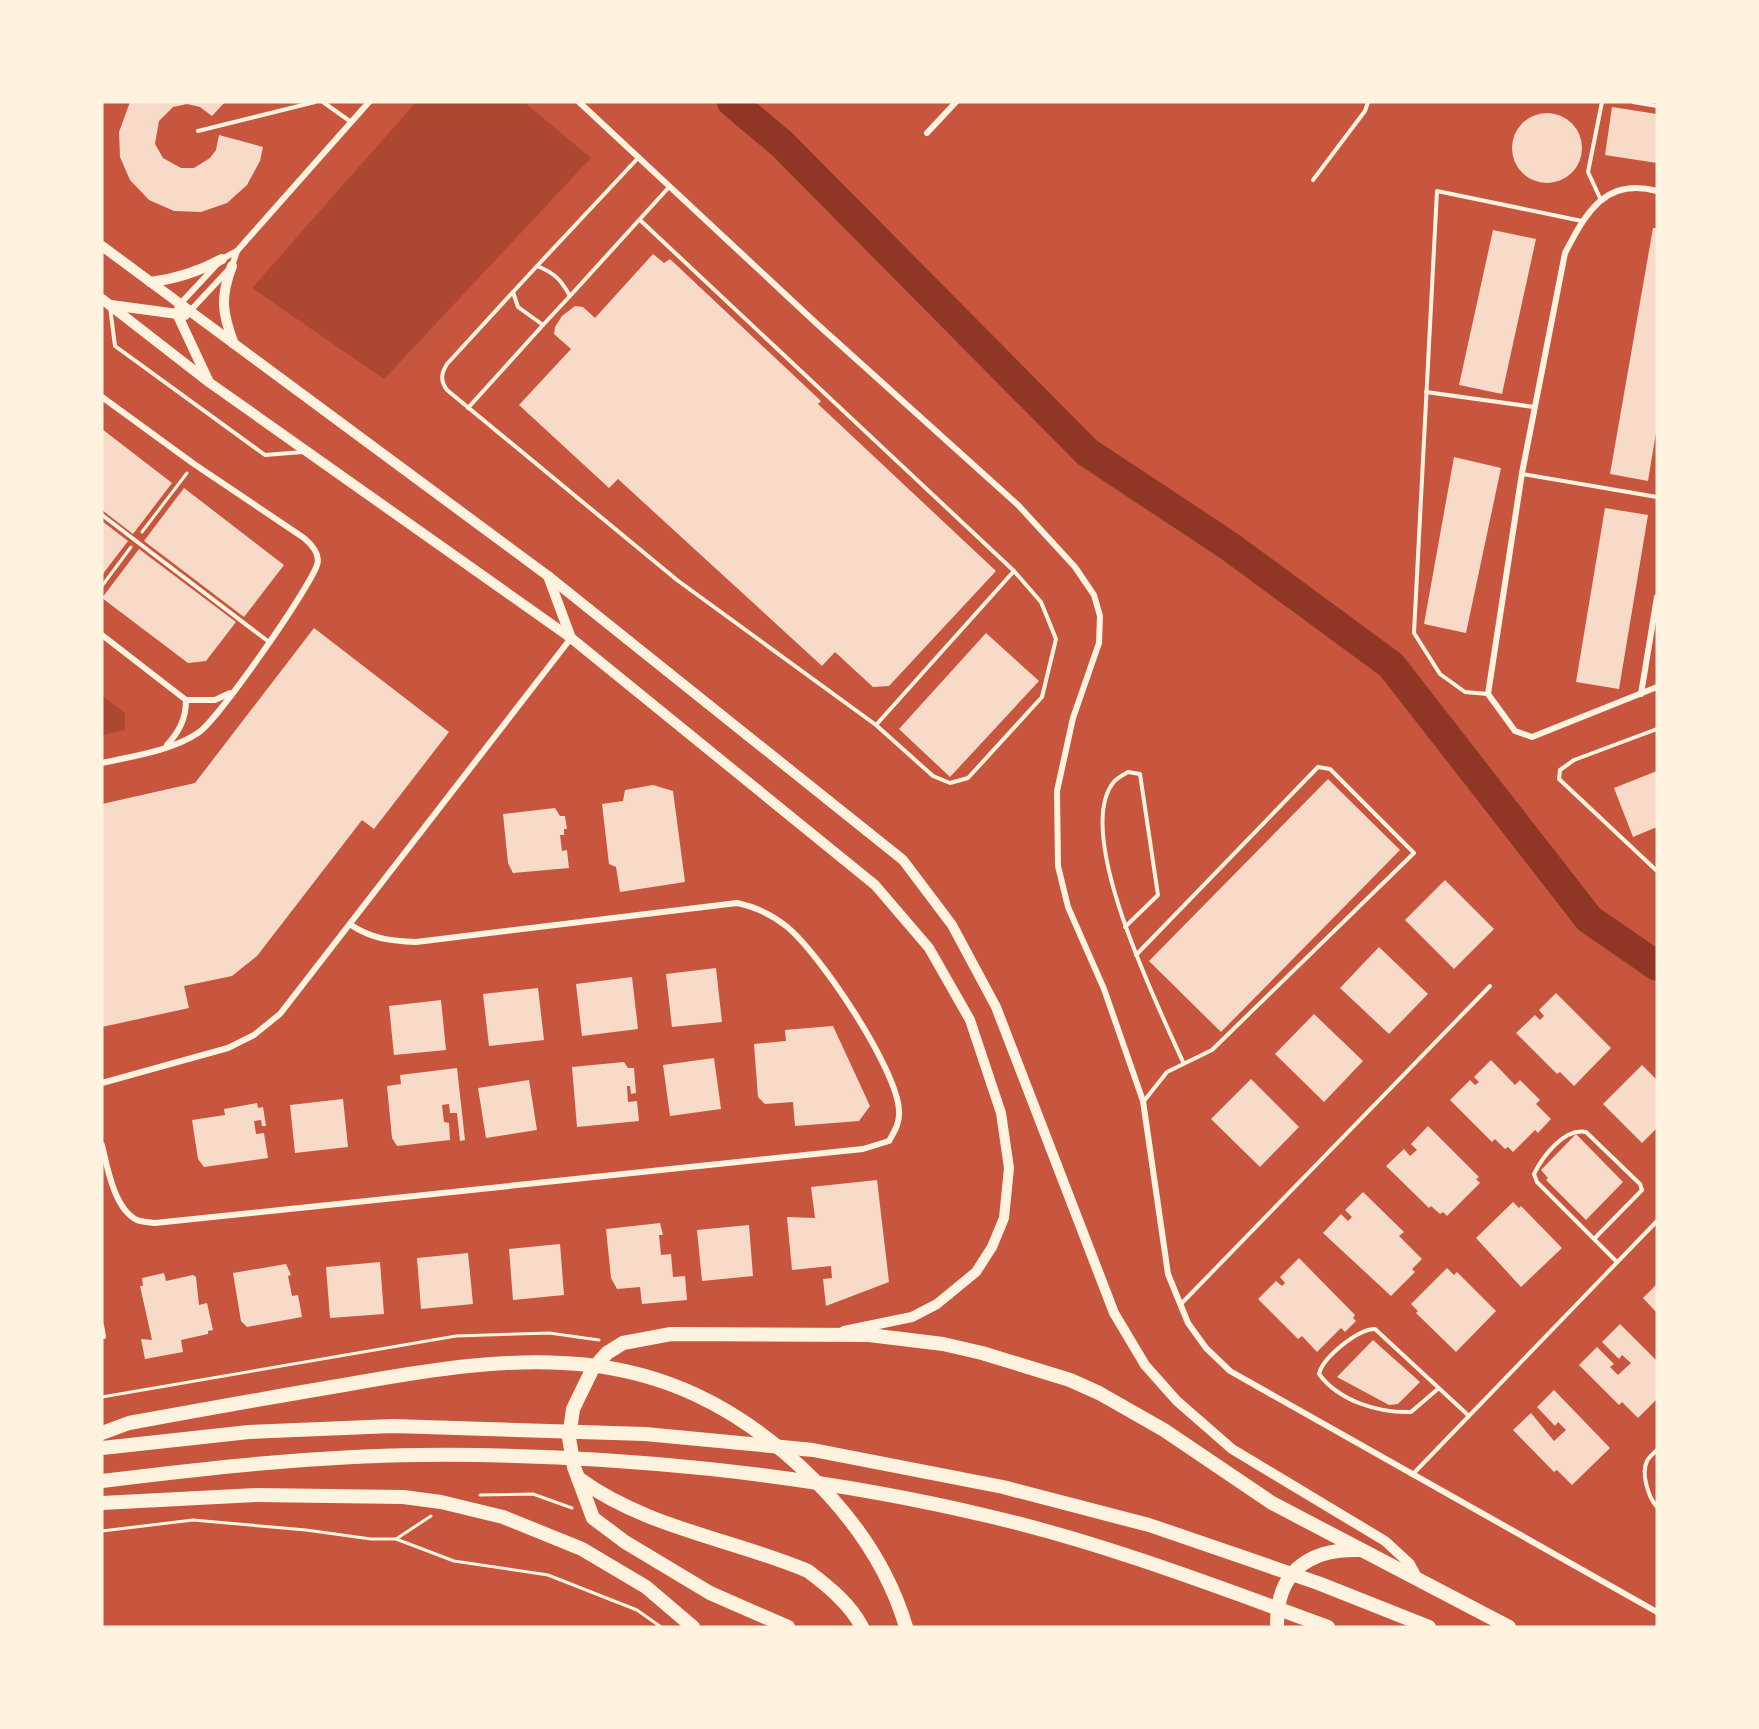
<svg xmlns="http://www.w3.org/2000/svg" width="1759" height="1729" font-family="'PT Sans Narrow',sans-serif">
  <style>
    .green { fill: #ae4732 }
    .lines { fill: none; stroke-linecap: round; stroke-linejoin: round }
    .river { stroke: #8f3625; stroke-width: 30 }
    .building { fill: #f7dbc8 }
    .path { stroke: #fff3e0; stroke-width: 3 }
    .service { stroke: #fff3e0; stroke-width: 4 }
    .minor { stroke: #fff3e0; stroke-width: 6 }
    .secondary { stroke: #fff3e0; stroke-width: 10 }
    .motorway { stroke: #fff3e0; stroke-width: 14 }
  </style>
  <rect width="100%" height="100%" fill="#c8553d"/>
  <g class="green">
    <polygon points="416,102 524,102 591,158 384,379 252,288"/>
    <polygon points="102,695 125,713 125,730 102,735"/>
  </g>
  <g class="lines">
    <polyline class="river" points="732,102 782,144 1087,452 1229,546 1391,665 1589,919 1657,966"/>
  </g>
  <g class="building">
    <polygon points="130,102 225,102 212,116 200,107 187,104 173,107 159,121 155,144 163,158 181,168 194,168 210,158 216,150 219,135 263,147 260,161 247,185 227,203 201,212 174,211 149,200 130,180 120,157 119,132"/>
    <polygon points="1612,107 1657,114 1657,163 1605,155"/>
    <circle cx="1547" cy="148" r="35"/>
    <polygon points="1653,228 1657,228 1657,426 1648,481 1610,474"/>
    <polygon points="1493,230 1536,239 1502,394 1459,385"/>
    <polygon points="653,254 664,263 670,259 821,401 818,404 996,571 889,686 873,687 835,652 822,666 618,479 609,488 519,405 571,349 554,334 555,327 562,316 575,306 583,307 595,318"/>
    <polygon points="102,429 172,483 133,534 102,510"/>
    <polygon points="1454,457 1501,468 1466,633 1424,624"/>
    <polygon points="184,488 284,565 244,617 144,541"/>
    <polygon points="1605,508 1648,515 1619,689 1576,682"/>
    <polygon points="102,521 128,541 102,575"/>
    <polygon points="139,549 236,622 206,661 188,663 102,598"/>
    <polygon points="314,628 449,732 374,829 362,820 257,956 232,976 184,986 189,1008 102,1027 102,804 195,783"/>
    <polygon points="986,633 1039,681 950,777 899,729"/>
    <polygon points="1657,771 1657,827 1633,837 1614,788"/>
    <polygon points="1328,779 1400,850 1221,1032 1149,961"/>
    <polygon points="653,785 673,791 685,882 620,892 616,867 609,864 602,804 623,801 625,790"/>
    <polygon points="555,808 560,816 565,816 567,829 564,829 564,835 560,835 562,851 567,850 569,868 513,873 508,863 503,814"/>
    <polygon points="1445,880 1494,929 1454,969 1405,920"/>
    <polygon points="1379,947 1428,994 1389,1034 1340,988"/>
    <polygon points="716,968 722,1022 672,1027 666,974"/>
    <polygon points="632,977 638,1029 582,1036 576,984"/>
    <polygon points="538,988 544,1040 489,1046 483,994"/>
    <polygon points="1556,993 1611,1048 1574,1086 1560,1072 1557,1074 1516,1033 1535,1015 1540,1020 1544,1016 1539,1010"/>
    <polygon points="441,1000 446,1050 394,1055 389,1006"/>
    <polygon points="1314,1014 1363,1061 1324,1102 1275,1054"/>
    <polygon points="833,1026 870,1106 859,1121 795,1126 793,1102 765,1104 758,1097 754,1044 786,1041 785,1030"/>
    <polygon points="714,1058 721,1109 670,1116 663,1065"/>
    <polygon points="1491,1060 1515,1085 1520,1080 1540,1100 1536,1104 1551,1119 1538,1133 1535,1130 1513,1152 1508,1147 1505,1149 1495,1139 1492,1142 1450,1100 1470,1080 1475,1085 1479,1082 1474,1077"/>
    <polygon points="624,1062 628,1068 634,1068 636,1093 631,1094 630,1086 627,1086 628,1102 637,1101 639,1121 577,1127 572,1067"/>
    <polygon points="1642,1065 1657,1080 1657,1128 1642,1143 1603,1104"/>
    <polygon points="457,1068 465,1140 460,1141 457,1113 450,1113 449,1104 442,1105 444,1122 449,1123 450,1140 397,1146 392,1138 387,1086 401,1084 400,1075"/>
    <polygon points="1251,1079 1299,1127 1260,1167 1211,1119"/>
    <polygon points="529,1080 537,1130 486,1138 478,1088"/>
    <polygon points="343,1099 348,1147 295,1153 290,1105"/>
    <polygon points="257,1103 258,1108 263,1107 266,1126 262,1126 261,1120 254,1121 256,1134 264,1133 268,1158 204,1167 198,1159 192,1120 225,1115 224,1109"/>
    <polygon points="1428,1126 1479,1177 1476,1179 1480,1183 1447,1216 1443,1212 1440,1214 1431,1206 1429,1208 1386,1166 1404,1149 1410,1156 1417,1150 1411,1144"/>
    <polygon points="1576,1134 1623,1182 1586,1220 1546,1180 1548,1178 1541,1170"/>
    <polygon points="877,1180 889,1282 826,1306 823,1279 832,1278 831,1266 792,1270 787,1217 815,1218 811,1187"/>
    <polygon points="1363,1192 1404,1232 1399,1236 1422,1259 1412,1269 1415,1272 1391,1296 1323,1233 1341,1214 1348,1221 1352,1217 1345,1210"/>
    <polygon points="1513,1202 1519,1208 1521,1206 1562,1248 1521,1287 1476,1238"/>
    <polygon points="660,1223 663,1235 659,1235 661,1255 671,1254 673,1277 685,1276 687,1300 642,1304 640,1287 617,1289 611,1278 606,1229"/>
    <polygon points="749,1225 753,1276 702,1281 697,1230"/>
    <polygon points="560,1244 564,1295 513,1300 509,1249"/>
    <polygon points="468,1253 473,1304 421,1309 417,1258"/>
    <polygon points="1299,1258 1355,1315 1353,1318 1356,1321 1345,1332 1341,1328 1317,1352 1302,1336 1298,1339 1258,1299 1276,1281 1282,1286 1285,1283 1280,1277"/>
    <polygon points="380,1262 384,1314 330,1318 326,1267"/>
    <polygon points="286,1264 291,1275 288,1276 292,1296 298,1295 302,1317 247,1327 241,1321 233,1273"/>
    <polygon points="1447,1268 1454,1275 1457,1272 1496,1311 1456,1352 1416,1313 1418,1311 1411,1304"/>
    <polygon points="164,1273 166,1281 193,1275 196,1277 199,1305 207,1303 213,1330 208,1331 208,1334 181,1340 183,1352 145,1359 141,1339 152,1340 140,1286 143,1286 142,1278"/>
    <polygon points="1657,1284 1657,1313 1643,1298"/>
    <polygon points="1620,1324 1657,1361 1657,1399 1638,1418 1622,1402 1619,1405 1579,1365 1597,1347 1614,1364 1610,1367 1618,1375 1631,1363 1622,1355 1619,1359 1602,1342"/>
    <polygon points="1373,1340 1420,1382 1398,1404 1389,1405 1337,1377"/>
    <polygon points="1554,1390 1610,1448 1572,1485 1557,1470 1554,1472 1513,1430 1531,1413 1554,1441 1566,1430 1558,1422 1555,1426 1537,1407"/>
  </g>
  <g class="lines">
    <g class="path">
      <polyline points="142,532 187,473"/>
      <polyline points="102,586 131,547"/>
      <polyline points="102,1397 456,1336 549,1333 599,1340"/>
      <polyline points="480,1495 533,1494 572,1508"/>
      <polyline points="102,1531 193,1520 306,1530 371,1539 396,1539 431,1516"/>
      <polyline points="396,1539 454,1561 548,1575 637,1610 661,1627"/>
    </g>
    <g class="service">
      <polyline points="323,102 351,122"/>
      <polyline points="1633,102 1657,106"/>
      <polyline points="198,131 315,102"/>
      <polyline points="1313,180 1365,111 1368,102"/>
      <polyline points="1600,198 1588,172 1602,102"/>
      <path d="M537,266C555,273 561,280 570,296L543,325L518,307L513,292Z"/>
      <polyline points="537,266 639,157"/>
      <path d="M513,292L447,364C441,374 440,380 447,390L677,580L876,725L933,776L950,783L968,778L1042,697L1056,639L1041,602L1014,571L640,220"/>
      <polyline points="570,296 670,186"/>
      <polyline points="110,307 115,346 265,455 303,452"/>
      <polyline points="1426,392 1534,407"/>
      <polyline points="468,408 543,325"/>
      <polyline points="1522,474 1657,497"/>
      <polyline points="102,515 269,642"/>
      <polyline points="1488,694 1465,692 1440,674 1414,633 1437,191 1582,221"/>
      <polyline points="876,725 1014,571"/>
      <polyline points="1657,729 1574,760 1560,770 1559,779 1657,871"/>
      <path d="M1125,927L1158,895L1140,774L1128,772C1123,775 1116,778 1113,783C1073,835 1159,1008 1183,1062"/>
      <polyline points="1136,955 1318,767 1330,769 1414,853 1212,1050 1167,1072 1144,1101"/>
      <path d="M1594,1239L1642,1190L1640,1184L1586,1132C1564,1128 1543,1156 1534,1174L1537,1182L1617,1262"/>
      <polyline points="1181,1304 1490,986"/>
      <polyline points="102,1325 104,1337 102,1337"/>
      <path d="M1439,1388L1411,1412C1378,1413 1339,1401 1319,1374C1323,1357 1358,1329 1375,1329L1469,1416"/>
      <path d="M1657,1450C1654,1453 1649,1457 1647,1461C1641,1473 1648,1497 1657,1507"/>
      <polyline points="1412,1475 1657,1221"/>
    </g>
    <g class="minor">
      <polyline points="579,102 816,323 1018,505 1075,567 1094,595 1100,616 1099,643 1073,718 1057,791 1058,866 1068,907 1104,989 1143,1101 1168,1274 1188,1323 1206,1348 1230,1371 1657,1612"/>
      <polyline points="927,133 956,102"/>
      <path d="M1657,191C1605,177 1586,213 1565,253L1522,473L1488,694L1515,731L1532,737L1657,687"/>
      <polyline points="180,304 222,259 237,251 369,102"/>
      <polyline points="190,311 232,266 237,251"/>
      <path d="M102,397L194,464L304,538C311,544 321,554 317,565C309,589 218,720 198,733C171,751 133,756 102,763"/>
      <polyline points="102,635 186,700 215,700 230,693"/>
      <polyline points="1641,694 1657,597"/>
      <path d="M167,745C179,732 186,719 186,700"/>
      <polyline points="102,1083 228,1048 254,1035 280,1014 571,638"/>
      <path d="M102,1145C107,1166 114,1209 137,1220C141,1222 150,1222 155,1223L863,1149L889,1141C894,1132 900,1123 899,1111C898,1070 819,952 786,926C771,914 756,907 737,903L416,942C391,941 372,939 351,925"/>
    </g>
    <g class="secondary">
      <polyline points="102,246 548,576 903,860 952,925 996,1007 1114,1313 1145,1365 1177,1401 1232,1449 1385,1541 1410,1564 1418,1579"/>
      <path d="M232,266C220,297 222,313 234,344"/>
      <path d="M150,282C177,279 198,272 222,259"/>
      <polyline points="102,299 210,383 571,638 875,885 929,948 970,1020 1001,1113 1009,1168 1004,1218 992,1247 976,1272 937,1304 912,1317 844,1331"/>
      <polyline points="180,304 178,316 208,380"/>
      <polyline points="111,305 185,315"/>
      <polyline points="548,576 571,638"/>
    </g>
    <g class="motorway">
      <path d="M102,1433L129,1423C200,1410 272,1397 344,1385C522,1353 660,1335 803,1469C849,1512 888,1566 906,1627"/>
      <polyline points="102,1448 249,1432 393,1426 645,1434 813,1450 1003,1487 1149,1525 1318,1583 1429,1627"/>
      <path d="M578,1478C646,1528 732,1539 808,1571C829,1587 850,1604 862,1627"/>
      <path d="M102,1481C208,1468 314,1456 421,1455C606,1453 808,1473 988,1516C1104,1543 1216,1586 1328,1627"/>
      <polyline points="102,1503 256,1495 403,1497 441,1502 503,1517 582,1549 646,1587 693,1627"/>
      <polyline points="788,1627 710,1593 625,1542 593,1518 574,1467 569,1438 573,1409 592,1370 607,1353 623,1343 671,1334 869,1335 943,1344 982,1353 1070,1380 1099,1393 1164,1430 1272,1503 1509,1627"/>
      <path d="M1277,1627C1276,1574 1306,1549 1358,1550"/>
    </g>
  </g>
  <rect width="1759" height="1729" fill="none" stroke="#fff3e0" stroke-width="207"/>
</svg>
